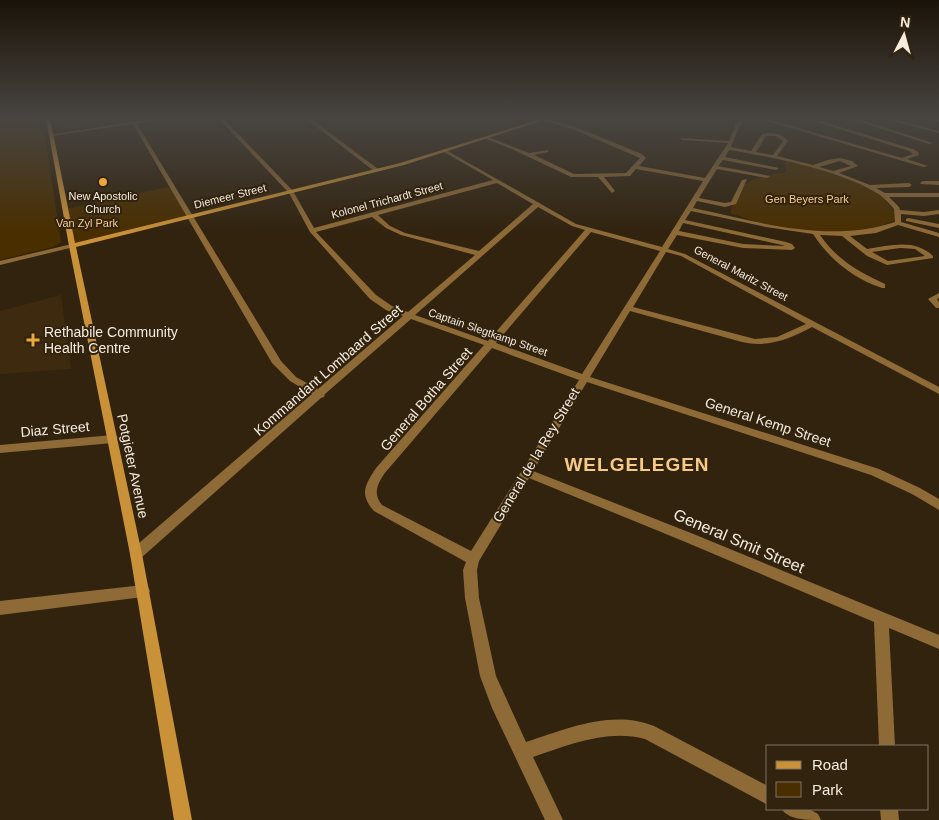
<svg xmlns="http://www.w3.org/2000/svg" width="939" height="820" font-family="Helvetica,sans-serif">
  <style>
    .built { fill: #3e2b0f }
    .green { fill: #492e00 }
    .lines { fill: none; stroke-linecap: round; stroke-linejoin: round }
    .street { fill: #8e6a37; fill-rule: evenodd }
    .secondary { fill: #c99138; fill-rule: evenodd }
    .poi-dot { fill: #eda83b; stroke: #31230e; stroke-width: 2 }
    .labels { text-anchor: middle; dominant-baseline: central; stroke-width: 4; stroke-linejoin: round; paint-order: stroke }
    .far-poi-label { font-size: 11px; fill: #f5ebdf; stroke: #31230e }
    .far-street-label { font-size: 11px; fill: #f5ebdf; stroke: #31230e }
    .far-park-label { font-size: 11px; fill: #f8cc90; stroke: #31230e }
    .poi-label { font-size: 14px; fill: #f5ebdf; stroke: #31230e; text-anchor: start }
    .street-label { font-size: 14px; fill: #f5ebdf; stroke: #31230e }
    .near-street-label { font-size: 16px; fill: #f5ebdf; stroke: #31230e }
    .district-label { font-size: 19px; font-weight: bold; letter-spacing: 1px; fill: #f9c987; stroke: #31230e }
  </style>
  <rect width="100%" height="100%" fill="#31230e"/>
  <g class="built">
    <polygon points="56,118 150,118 58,131"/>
    <polygon points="61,295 71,369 0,374 0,311"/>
  </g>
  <g class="green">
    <polygon points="0,118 34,118 31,124 37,129 44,130 61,242 53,247 0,260"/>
    <path d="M784,158L842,176L879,192L900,219L856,234L805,231L764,224L730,213C742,177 751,179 786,172Z"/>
    <polygon points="172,186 190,217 72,246 65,209"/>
  </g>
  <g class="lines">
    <g class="street">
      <path d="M157,118H169L137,124L281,361L296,377L318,389L403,316L386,310L370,299L310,232L289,193L218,118H223L293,191L314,228L493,180L444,152L446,150L576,224L662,247L703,181L636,169L630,176L604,177L615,191L612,193L598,177H571L514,150L484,138L488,137L529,153L548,150V152L534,155L574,174L626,173L640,158L577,131L544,120V118L581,129L642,154L646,158L639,166L705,178L728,143L682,140L680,138L729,141L736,124L742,118H747L740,125L731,147L751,151L762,134C772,132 781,133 788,141L777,156L813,165L828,160L840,158L852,161L858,166L839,173L870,185L909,183L912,185L909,187L876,188L885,193H939V197H889L899,207L900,210L924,212L939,210V214L924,216L901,214V222L939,233V237L898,225L876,233L850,236L867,249C890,246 914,238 933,256V258L887,265L867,256L842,236L820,235C836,259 859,272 885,284V288H882C854,279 829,259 813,234L766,227L691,211L685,220L786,242L792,244L795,248L792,250L743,248L677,235L668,249L685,254L939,387V394L812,327C789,339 768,348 742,342L630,311L590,377L879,469L920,488L939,499V510L912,494L871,475L587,382L533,471L691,533L939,635V649L889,628L895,746H879L874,622L683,541L529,478L479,561L477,570L479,598L496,676L526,742C566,729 612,709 654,726L768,786V805L645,739C607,729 569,745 533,757L563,820H545L492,708L480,676L465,598L463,570L466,562L374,511C359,494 365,485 376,468L484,345L411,319L325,394L324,397L321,398L141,558L136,560L131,558L130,554L131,550L312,394L290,381L272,363L133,124L51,136L49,135ZM766,136H775L783,141L773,155L756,152ZM729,150C773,157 843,171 880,195C885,199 890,204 894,209L895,222C829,244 759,222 693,208L697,201L725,207L736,204L747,179L742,180L731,202L725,203L699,198L717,169L767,178L770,176L718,166L723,160L776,170L779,168L725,157ZM840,161L851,166L833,171L819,167ZM497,183L533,204L479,251L405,233L390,226L378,215ZM538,207L572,226L585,230L488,341L415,315ZM372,217L386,228L401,235L475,255L408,312L392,306L376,295L316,232ZM683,223L782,245L785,246L743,244L679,231ZM591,232L660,251L582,374L496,343ZM900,248L915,249L925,256L888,261L872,252ZM666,252L681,256L806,324L777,337L755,339L633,307ZM492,348L579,380L471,551L382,505C373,494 377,485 384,474Z"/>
      <polygon points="305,118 310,118 378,169 378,171 374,171"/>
      <polygon points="757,118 764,118 902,158 913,154 909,151 817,122 821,121 913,149 918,152 919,155 907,159 928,166 923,167"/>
      <polygon points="848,118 855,118 933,143 929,144"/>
      <polygon points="882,118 889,118 939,131 939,133"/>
      <polygon points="925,118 939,120 939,122 925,119"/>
      <polygon points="923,181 939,181 939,185 921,184 920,183"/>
      <polygon points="908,218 939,224 939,228 906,221 906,219"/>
      <polygon points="72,244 74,245 74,247 0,265 0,261"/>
      <polygon points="939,293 939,298 937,299 939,302 939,308 936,308 928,299"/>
      <polygon points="113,435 117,436 118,439 117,442 113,443 0,453 0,445"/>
      <polygon points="143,585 148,587 150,591 148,595 143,597 0,615 0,601"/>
      <path d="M782,809H809L818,814L821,820C807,820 788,820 782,809Z"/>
      <polygon points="880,809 898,809 899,820 881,820"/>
    </g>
    <polygon class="secondary" points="46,118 50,118 75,243 400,163 544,118 551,118 404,165 76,247 142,554 192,820 174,820 130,554 69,246"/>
  </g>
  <linearGradient id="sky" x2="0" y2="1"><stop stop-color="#1b1308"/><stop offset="0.51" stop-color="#484541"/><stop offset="1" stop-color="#484541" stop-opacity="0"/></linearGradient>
  <rect width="939" height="233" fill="url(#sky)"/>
  <g class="poi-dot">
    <circle cx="103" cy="182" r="5"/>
    <path d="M30.5 332.5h5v5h5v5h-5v5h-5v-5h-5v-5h5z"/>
  </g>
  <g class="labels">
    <g class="far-poi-label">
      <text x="103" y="196">New Apostolic<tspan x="103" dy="13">Church</tspan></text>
    </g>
    <g class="far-street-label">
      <text transform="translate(230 196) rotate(-14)">Diemeer Street</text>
      <text transform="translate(387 200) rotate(-15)">Kolonel Trichardt Street</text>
      <text transform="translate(741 273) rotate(28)">General Maritz Street</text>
      <text transform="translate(488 332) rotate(19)">Captain Slegtkamp Street</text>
    </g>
    <g class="far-park-label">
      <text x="807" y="199">Gen Beyers Park</text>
      <text x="87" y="223">Van Zyl Park</text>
    </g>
    <g class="poi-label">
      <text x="44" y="332">Rethabile Community<tspan x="44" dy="16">Health Centre</tspan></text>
    </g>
    <g class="street-label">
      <text transform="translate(328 370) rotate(-41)">Kommandant Lombaard Street</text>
      <text transform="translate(426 399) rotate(-49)">General Botha Street</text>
      <text transform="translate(768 422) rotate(18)">General Kemp Street</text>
      <text transform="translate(55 429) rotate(-5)">Diaz Street</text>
      <text transform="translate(536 455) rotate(-59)">General de la Rey Street</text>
      <text transform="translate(133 466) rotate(78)">Potgieter Avenue</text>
    </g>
    <g class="near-street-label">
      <text transform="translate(739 541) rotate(23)">General Smit Street</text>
    </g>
    <g class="district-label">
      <text x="637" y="464">WELGELEGEN</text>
    </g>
  </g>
  <rect x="766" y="745" width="162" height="65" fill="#31230e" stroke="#7f7362"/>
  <rect x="776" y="761" width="25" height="8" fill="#c99138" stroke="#7f7362"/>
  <text x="812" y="770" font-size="15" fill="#f5ebdf">Road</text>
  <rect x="776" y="782" width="25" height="15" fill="#492e00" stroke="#7f7362"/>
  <text x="812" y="795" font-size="15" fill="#f5ebdf">Park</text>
  <g transform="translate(904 35) rotate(6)" stroke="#31230e" stroke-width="4" paint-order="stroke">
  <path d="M0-4L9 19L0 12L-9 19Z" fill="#f5ebdf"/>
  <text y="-8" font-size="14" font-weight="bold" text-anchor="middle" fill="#f5ebdf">N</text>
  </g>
</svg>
